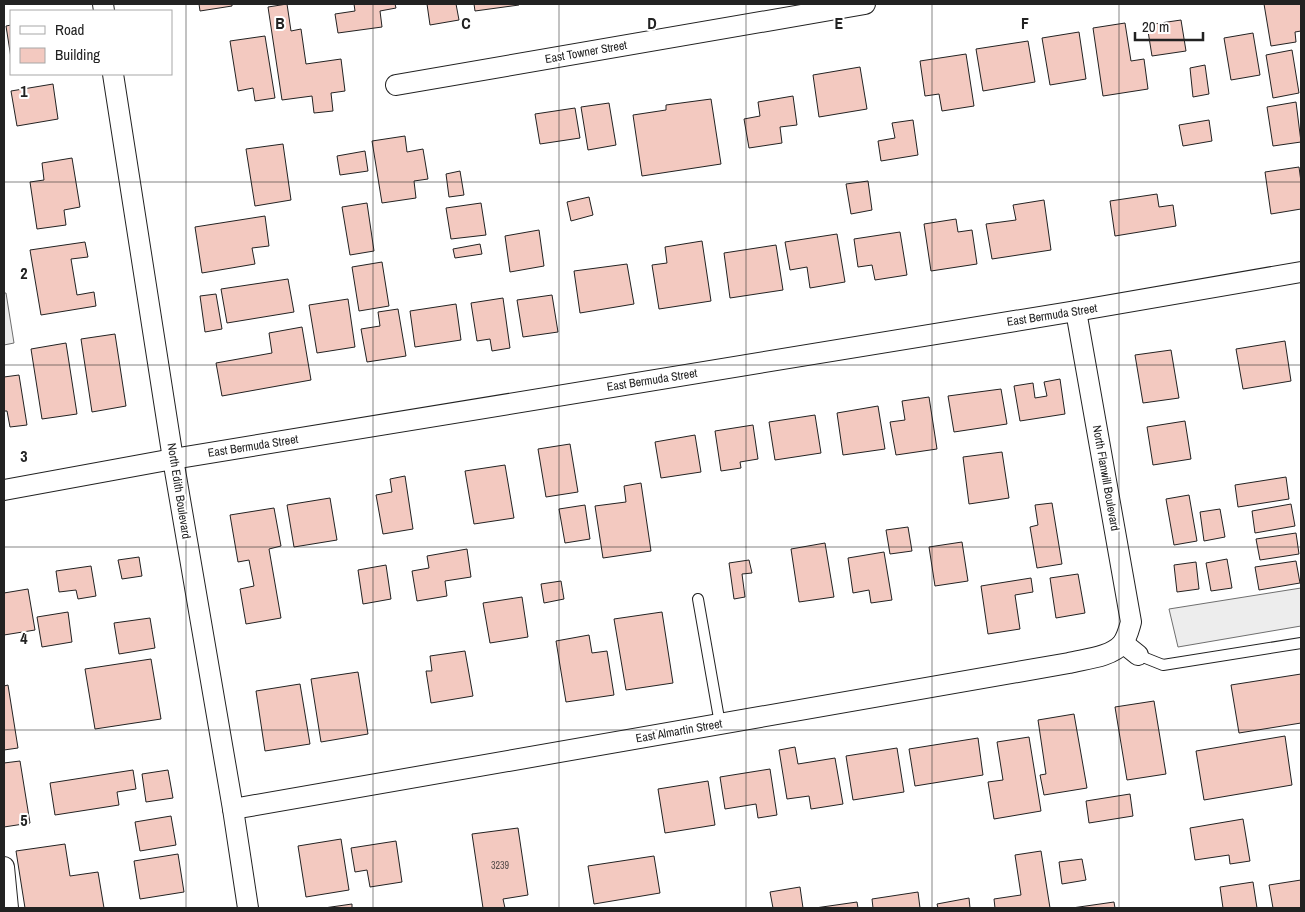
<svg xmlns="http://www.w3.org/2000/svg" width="1305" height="912" font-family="'Archivo Narrow',sans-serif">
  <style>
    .parking { fill: #ededed; stroke: #6f6f6f }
    .building { fill: #f3c9c0; stroke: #222 }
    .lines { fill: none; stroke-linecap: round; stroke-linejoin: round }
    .service-casing { stroke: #222; stroke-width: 12 }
    .minor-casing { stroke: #222; stroke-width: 22 }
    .service { stroke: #fff; stroke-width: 10 }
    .minor { stroke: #fff; stroke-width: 20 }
    .grid { fill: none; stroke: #222; stroke-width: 1; stroke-opacity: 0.55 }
    .labels { text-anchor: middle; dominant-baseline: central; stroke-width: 4; stroke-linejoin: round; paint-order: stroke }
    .number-label { font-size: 10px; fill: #564c4a }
    .street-label { font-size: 12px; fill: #222; stroke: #fff }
    .grid-label { font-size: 16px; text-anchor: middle; font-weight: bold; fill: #222; stroke: #fff; stroke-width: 4; stroke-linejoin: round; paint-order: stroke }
  </style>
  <rect width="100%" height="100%" fill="#fff"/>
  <g class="parking">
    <polygon points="4,293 6,293 14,343 4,345"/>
    <polygon points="1301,588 1301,626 1178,647 1169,609"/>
  </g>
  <g class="building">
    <polygon points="199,4 232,4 232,6 200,11"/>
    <polygon points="287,4 291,31 301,29 306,64 341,59 345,91 331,93 333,111 314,113 312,96 282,100 268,7"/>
    <polygon points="354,4 395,4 396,8 380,11 382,27 338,33 335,14 355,11"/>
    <polygon points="427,4 456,4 459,20 430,25"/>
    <polygon points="474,4 518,4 519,5 475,11"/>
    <polygon points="1264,4 1301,4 1301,31 1295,32 1296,42 1271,46"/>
    <polygon points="1181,20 1186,51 1152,56 1147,25"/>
    <polygon points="1125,23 1131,61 1144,59 1148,89 1103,96 1093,28"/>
    <polygon points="11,25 11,58 6,26"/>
    <polygon points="1079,32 1086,79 1050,85 1042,38"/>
    <polygon points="1253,33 1260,75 1231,80 1224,38"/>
    <polygon points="265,36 275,98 255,101 253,88 238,91 230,41"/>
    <polygon points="1028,41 1035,82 983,91 976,49"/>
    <polygon points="1292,50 1299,93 1273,98 1266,55"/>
    <polygon points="966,54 974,106 942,111 939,94 925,96 920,61"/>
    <polygon points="1205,65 1209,94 1193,97 1190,68"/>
    <polygon points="860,67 867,109 819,117 813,75"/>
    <polygon points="53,84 58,119 17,126 11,91"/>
    <polygon points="793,96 797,125 780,127 782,143 749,148 744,119 760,116 758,102"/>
    <polygon points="711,99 721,164 642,176 633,115 666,110 666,105"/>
    <polygon points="1296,102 1301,142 1273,146 1267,107"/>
    <polygon points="609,103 616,145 588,150 581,107"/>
    <polygon points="575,108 580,138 540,144 535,114"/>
    <polygon points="913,120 918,155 881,161 878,141 895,138 892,123"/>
    <polygon points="1209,120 1212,141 1183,146 1179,125"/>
    <polygon points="405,136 407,152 423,149 428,179 414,181 416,198 382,203 372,141"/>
    <polygon points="283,144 291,200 255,206 246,149"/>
    <polygon points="365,151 368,171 340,175 337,156"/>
    <polygon points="72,158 80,207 64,210 66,225 37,229 30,182 44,180 42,163"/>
    <polygon points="1299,167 1301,182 1301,209 1271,214 1265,172"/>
    <polygon points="460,171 464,195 449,197 446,174"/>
    <polygon points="868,181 872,210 851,214 846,184"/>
    <polygon points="1157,194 1159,207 1173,205 1176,226 1115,236 1110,201"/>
    <polygon points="589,197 593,215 571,221 567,202"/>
    <polygon points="1044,200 1051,250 992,259 986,224 1016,220 1013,205"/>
    <polygon points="367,203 374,251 350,255 342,207"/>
    <polygon points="481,203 486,235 451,239 446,208"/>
    <polygon points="265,216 269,246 252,248 255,264 202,273 195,227"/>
    <polygon points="956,219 958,232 972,230 977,264 931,271 924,224"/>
    <polygon points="539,230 544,266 510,272 505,236"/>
    <polygon points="900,232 907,275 875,280 872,265 858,267 854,239"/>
    <polygon points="837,234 845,282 810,288 807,267 790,270 785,242"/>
    <polygon points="702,241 711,301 659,309 652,265 667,263 665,247"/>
    <polygon points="85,242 88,257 71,259 77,295 94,292 96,306 41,315 30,250"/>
    <polygon points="480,244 482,254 455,258 453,249"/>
    <polygon points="776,245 783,290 730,298 724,253"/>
    <polygon points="382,262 389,306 359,311 352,267"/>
    <polygon points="627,264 634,304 580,313 574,271"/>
    <polygon points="288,279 294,312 227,323 221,289"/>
    <polygon points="216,294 222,329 205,332 200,296"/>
    <polygon points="552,295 558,332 523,337 517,300"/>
    <polygon points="503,298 510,348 492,351 490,339 477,341 471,303"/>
    <polygon points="348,299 355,347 317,353 309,305"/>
    <polygon points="456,304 461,340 415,347 410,311"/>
    <polygon points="398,309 406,356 367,362 361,329 380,326 378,312"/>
    <polygon points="302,327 311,380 222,396 216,363 272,353 269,333"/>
    <polygon points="115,334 126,406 92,412 81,339"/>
    <polygon points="1285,341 1291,381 1243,389 1236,349"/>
    <polygon points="66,343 77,414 42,419 31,349"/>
    <polygon points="1171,350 1179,398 1143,403 1135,355"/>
    <polygon points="19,375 27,425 10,427 7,411 4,411 4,377"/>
    <polygon points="1060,379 1065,414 1020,421 1014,386 1033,383 1035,398 1047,396 1044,382"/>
    <polygon points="1001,389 1007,424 954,432 948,396"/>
    <polygon points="929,397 937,449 896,455 890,422 905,420 902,401"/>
    <polygon points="878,406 885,449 843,455 837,413"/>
    <polygon points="815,415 821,453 775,460 769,422"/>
    <polygon points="1185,421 1191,459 1153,465 1147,427"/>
    <polygon points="753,425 758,459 740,462 741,468 721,471 715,431"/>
    <polygon points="695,435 701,472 661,478 655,442"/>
    <polygon points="570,444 578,492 546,497 538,449"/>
    <polygon points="1002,452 1009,498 969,504 963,457"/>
    <polygon points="505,465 514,518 474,524 465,471"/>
    <polygon points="405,476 413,529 383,534 376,495 392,492 390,479"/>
    <polygon points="1286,477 1289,499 1238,507 1235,485"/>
    <polygon points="641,483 651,551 603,558 595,506 626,502 624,486"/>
    <polygon points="1189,495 1197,541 1174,545 1166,499"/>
    <polygon points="330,498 337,540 294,547 287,505"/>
    <polygon points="1052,503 1062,564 1037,568 1030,527 1038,525 1035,505"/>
    <polygon points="1291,504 1295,526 1255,533 1252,511"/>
    <polygon points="585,505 590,539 565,543 559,509"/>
    <polygon points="274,508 281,546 269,549 281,618 246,624 240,589 254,586 249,560 238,562 230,515"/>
    <polygon points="1220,509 1225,537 1204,541 1200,512"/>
    <polygon points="908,527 912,551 890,554 886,530"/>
    <polygon points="1296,533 1299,554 1260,560 1256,539"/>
    <polygon points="962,542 968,581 935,586 929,547"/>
    <polygon points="825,543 834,597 799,602 791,549"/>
    <polygon points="467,549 471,577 445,581 447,596 417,601 412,571 429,568 427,556"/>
    <polygon points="884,552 892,600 871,603 869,590 853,593 848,558"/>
    <polygon points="139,557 142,576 122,579 118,560"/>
    <polygon points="1227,559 1232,588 1211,591 1206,563"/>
    <polygon points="749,560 752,573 742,574 745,597 734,599 729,563"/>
    <polygon points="1296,561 1300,583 1259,590 1255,567"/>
    <polygon points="1196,562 1199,589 1177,592 1174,565"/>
    <polygon points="386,565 391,599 363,604 358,570"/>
    <polygon points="91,566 96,596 78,599 76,590 59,592 56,571"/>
    <polygon points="1078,574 1085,613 1056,618 1050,578"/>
    <polygon points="1031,578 1033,592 1015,595 1020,629 988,634 981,586"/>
    <polygon points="561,581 564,599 544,603 541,584"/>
    <polygon points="28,589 35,630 4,635 4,593"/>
    <polygon points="522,597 528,637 490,643 483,603"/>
    <polygon points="68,612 72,642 42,647 37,617"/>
    <polygon points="662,612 673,683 626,690 614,619"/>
    <polygon points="150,618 155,648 119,654 114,623"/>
    <polygon points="589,635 592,653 607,651 614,695 566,702 556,641"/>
    <polygon points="465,651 473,696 431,703 426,671 432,671 430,656"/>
    <polygon points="151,659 161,719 95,729 85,669"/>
    <polygon points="358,672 368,734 321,742 311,679"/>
    <polygon points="1301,674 1301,723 1239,733 1231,685"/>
    <polygon points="300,684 310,744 265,751 256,691"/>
    <polygon points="8,685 18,748 4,750 4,686"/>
    <polygon points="1154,701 1166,774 1127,780 1115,707"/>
    <polygon points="1074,714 1087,788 1044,795 1040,775 1046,774 1038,720"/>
    <polygon points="1285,736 1292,785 1204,800 1196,751"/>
    <polygon points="1029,737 1041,811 994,819 988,782 1003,780 997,742"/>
    <polygon points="978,738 983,775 915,786 909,749"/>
    <polygon points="795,747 798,764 835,758 843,804 811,809 809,796 787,799 779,750"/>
    <polygon points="897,748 904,792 853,800 846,756"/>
    <polygon points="20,761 30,823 4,827 4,763"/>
    <polygon points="770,769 777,815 758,818 756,804 725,809 720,777"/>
    <polygon points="133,770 136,789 117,792 119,805 55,815 50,783"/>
    <polygon points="168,770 173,798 146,802 142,774"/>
    <polygon points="708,781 715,825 665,833 658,789"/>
    <polygon points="1130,794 1133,816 1089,823 1086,801"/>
    <polygon points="171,816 176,845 140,851 135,822"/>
    <polygon points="1243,819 1250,861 1230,864 1229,855 1195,860 1190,828"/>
    <polygon points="518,828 528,895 503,899 505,908 483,908 472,834"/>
    <polygon points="341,839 349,890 306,897 298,846"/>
    <polygon points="396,841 402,882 370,887 367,870 355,872 351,848"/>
    <polygon points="65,844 70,876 98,872 104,908 25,908 16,851"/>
    <polygon points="1041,851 1050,908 995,908 994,899 1021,895 1015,855"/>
    <polygon points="178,854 184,892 140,899 134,861"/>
    <polygon points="654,856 660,893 594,904 588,866"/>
    <polygon points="1082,859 1086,880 1062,884 1059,862"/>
    <polygon points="1301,880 1301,908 1273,908 1269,885"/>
    <polygon points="1253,882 1257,908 1223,908 1220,887"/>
    <polygon points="800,887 803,908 773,908 770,892"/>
    <polygon points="918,892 920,908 873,908 872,899"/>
    <polygon points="969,898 970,908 938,908 937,904"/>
    <polygon points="857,902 858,908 815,908"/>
    <polygon points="1114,902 1115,908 1072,908"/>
    <polygon points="352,904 352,908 324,908"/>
  </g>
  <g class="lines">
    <g class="service-casing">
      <g id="service">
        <polyline points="698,599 720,724"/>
        <polyline points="1138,655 1163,665 1301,643"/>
      </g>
    </g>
    <g class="minor-casing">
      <g id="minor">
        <polyline points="103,4 104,11"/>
        <polyline points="113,74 173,459 233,809 248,908"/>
        <polyline points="396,85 865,4"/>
        <polyline points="4,490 173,459 1076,311 1301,272"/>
        <polyline points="1123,643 1138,655"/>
        <path d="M233,809L1069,663C1085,659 1111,657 1122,644C1127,638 1129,629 1131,622L1076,311"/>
        <polyline points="4,867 8,908"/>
      </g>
    </g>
    <use href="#service" class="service"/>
    <use href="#minor" class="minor"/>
  </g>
  <path class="grid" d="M186,4V908M373,4V908M559,4V908M746,4V908M932,4V908M1119,4V908M4,182H1301M4,365H1301M4,547H1301M4,730H1301"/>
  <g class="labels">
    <g class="number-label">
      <text x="500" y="865">3239</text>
    </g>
    <g class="street-label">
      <text transform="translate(586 52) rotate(-10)">East Towner Street</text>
      <text transform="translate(1052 315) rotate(-9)">East Bermuda Street</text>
      <text transform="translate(652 380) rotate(-9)">East Bermuda Street</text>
      <text transform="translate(253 446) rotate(-9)">East Bermuda Street</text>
      <text transform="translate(1106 478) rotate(80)">North Flanwill Boulevard</text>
      <text transform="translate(179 491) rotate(81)">North Edith Boulevard</text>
      <text transform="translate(679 731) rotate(-10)">East Almartin Street</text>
    </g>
  </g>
  <g class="grid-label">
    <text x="280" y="29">B</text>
    <text x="466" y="29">C</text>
    <text x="652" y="29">D</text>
    <text x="839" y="29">E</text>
    <text x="1025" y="29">F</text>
    <text x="24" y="97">1</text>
    <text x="24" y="279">2</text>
    <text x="24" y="462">3</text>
    <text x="24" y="644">4</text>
    <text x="24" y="826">5</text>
  </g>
  <rect width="1305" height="912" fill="none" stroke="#222222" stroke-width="10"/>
  <rect x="10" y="10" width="162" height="65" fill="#ffffff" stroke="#a7a7a7"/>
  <rect x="20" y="26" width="25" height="8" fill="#ffffff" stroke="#a7a7a7"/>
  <text x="55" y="35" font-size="15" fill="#222222">Road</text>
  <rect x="20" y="48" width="25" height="15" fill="#f3c9c0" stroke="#a7a7a7"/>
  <text x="55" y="60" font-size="15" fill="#222222">Building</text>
  <path d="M1135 32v8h68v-8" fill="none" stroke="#222222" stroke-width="2.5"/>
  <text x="1142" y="32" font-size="15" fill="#222222" stroke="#ffffff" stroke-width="4" paint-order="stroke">20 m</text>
</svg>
